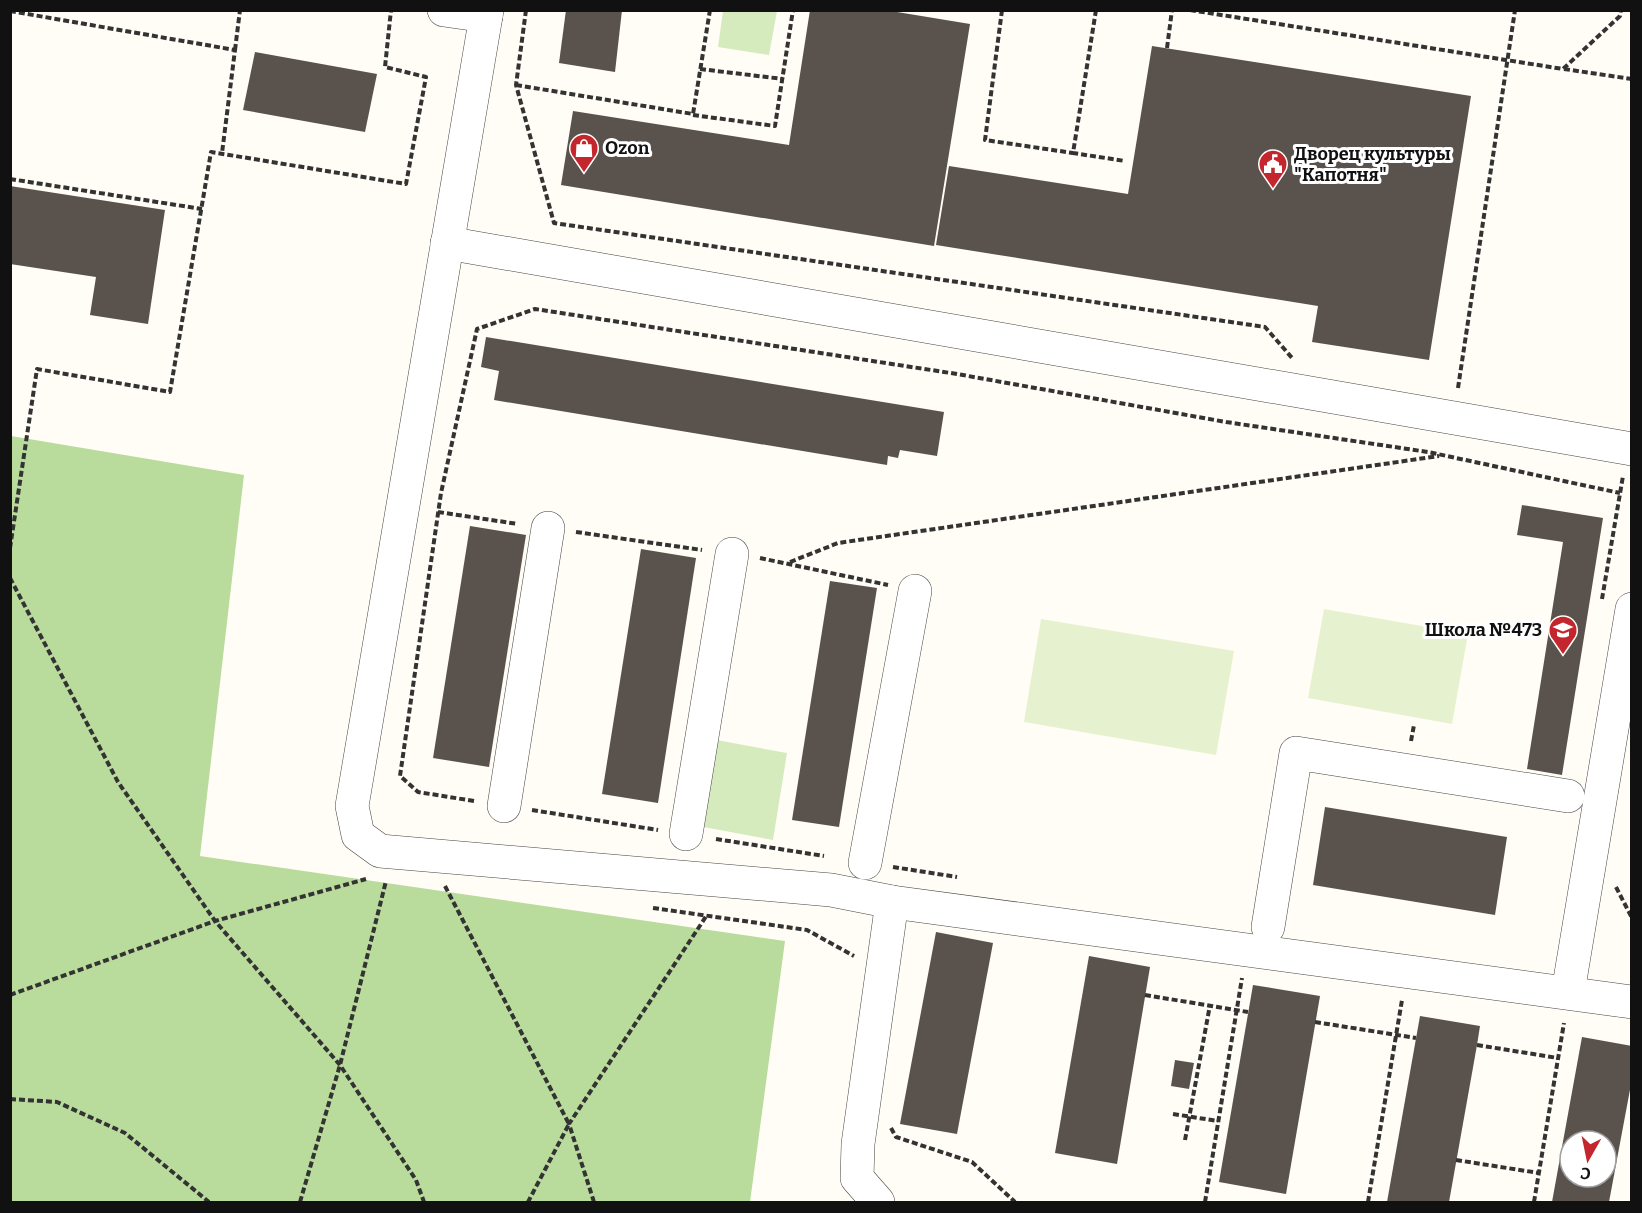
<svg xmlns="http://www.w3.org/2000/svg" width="1642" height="1213" font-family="Bitter,serif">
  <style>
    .green { fill: #d5ebbd }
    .forest { fill: #b9dc9c }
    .pitch { fill: #e6f2cf }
    .building { fill: #5a524d; fill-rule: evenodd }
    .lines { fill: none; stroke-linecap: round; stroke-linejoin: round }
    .minor-casing { stroke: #444; stroke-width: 34 }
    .path { stroke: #333; stroke-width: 4; stroke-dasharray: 6 3; stroke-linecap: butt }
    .minor { stroke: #fff; stroke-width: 33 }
    .labels { text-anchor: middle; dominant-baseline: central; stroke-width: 6; stroke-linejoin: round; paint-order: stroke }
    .poi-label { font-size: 18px; font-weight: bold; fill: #111; stroke: #fff; text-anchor: start }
  </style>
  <rect width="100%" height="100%" fill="#fffdf5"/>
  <g class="green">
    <polygon points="723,11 777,11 769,55 718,47"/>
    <polygon points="711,739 787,753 773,840 698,826"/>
  </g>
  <polygon class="forest" points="11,436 244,475 200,856 785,941 750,1202 11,1202"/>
  <g class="pitch">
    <polygon points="1324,609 1468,634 1452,724 1308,698"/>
    <polygon points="1041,619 1234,651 1216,755 1024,722"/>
  </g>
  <g class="building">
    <polygon points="566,10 622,10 615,72 559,63"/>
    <polygon points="810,10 885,10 970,24 934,246 561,185 573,111 789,145"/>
    <polygon points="1152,46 1471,96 1429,360 1312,342 1318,306 936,245 949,166 1128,194"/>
    <polygon points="255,52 377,74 365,132 243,110"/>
    <polygon points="10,186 165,210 148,324 90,315 96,277 10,264"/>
    <polygon points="486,337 944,412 937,456 900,450 898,458 888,456 887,465 494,400 499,371 481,367"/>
    <polygon points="1522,505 1603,518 1562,775 1527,769 1563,542 1517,535"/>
    <polygon points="470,526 526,535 489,767 433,758"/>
    <polygon points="641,549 696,558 658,803 602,794"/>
    <polygon points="830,581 877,588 839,827 792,820"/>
    <polygon points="1325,807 1507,837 1495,915 1313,885"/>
    <polygon points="936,932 993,943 957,1134 900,1124"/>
    <polygon points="1089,956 1150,967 1117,1164 1055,1153"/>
    <polygon points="1253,985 1320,996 1286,1194 1219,1182"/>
    <polygon points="1420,1016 1480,1026 1477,1045 1449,1202 1387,1202"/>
    <path d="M1582,1037L1632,1046V1079L1609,1202H1552ZM1570,1141H1606V1177H1570Z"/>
    <polygon points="1175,1060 1194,1063 1189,1089 1171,1086"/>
  </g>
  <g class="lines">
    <g class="minor-casing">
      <g id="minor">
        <polyline points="444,10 486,16"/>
        <polyline points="487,10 352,806 358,835 380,851 831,890 892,902 858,1144 857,1178 878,1202"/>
        <polyline points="447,243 1632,449"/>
        <polyline points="504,806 548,528"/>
        <polyline points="686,834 732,554"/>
        <polyline points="865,863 915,591"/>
        <polyline points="892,902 1632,1002"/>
        <polyline points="1268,927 1296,753 1568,796"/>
        <polyline points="1568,992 1632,609"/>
      </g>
    </g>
    <g class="path">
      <polyline points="526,10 516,85 554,223 1265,327 1293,359"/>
      <polyline points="1002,10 985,140 1073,153"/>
      <polyline points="1096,10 1073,153 1125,161"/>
      <polyline points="1190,10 1563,69 1620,16 1621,10"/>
      <polyline points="10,11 235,50 222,153"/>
      <polyline points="1167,48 1172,10"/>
      <polyline points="235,50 240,10"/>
      <polyline points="700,69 783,79"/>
      <polyline points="1564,69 1632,79"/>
      <polyline points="516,85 693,114 710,10"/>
      <polyline points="693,115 775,126 793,10"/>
      <polyline points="10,179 202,209"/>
      <polyline points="1458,388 1515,10"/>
      <polyline points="438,512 518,524"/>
      <polyline points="576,532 702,550"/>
      <polyline points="10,548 37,369 170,392 211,152 406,184 426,77 385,67 391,10"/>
      <polyline points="760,558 888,585"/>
      <polyline points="790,562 838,543 1439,456"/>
      <polyline points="10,578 118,782 215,921 340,1065 416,1180 424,1202"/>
      <polyline points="1602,599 1623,476"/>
      <polyline points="1411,741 1414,725"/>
      <polyline points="474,801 418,792 400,776 441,493 477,329 535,309 957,374 1226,422 1428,452 1620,493"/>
      <polyline points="532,810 658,830"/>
      <polyline points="716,839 824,856"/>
      <polyline points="893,867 957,877"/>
      <polyline points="445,886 569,1124 528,1202"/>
      <polyline points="1616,887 1632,918"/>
      <polyline points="653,908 807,930 854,956"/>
      <polyline points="10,995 215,921 366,879"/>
      <polyline points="1145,995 1248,1012"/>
      <polyline points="1315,1022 1416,1038"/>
      <polyline points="1477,1045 1558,1058"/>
      <polyline points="10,1099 57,1102 125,1133 209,1202"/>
      <polyline points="1173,1114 1218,1121"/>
      <polyline points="891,1128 896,1137 972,1162 1015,1202"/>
      <polyline points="1185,1140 1210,1005"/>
      <polyline points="1456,1160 1539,1173"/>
      <polyline points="300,1202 340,1065 386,881"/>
      <polyline points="594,1202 569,1124 707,915"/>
      <polyline points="1205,1202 1242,978"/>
      <polyline points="1368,1202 1402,1000"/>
      <polyline points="1534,1202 1564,1023"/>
    </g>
    <use href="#minor" class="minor"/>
  </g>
  <defs>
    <g id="shop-pin" transform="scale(1.5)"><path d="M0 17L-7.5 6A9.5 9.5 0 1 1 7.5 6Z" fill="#c4262e" stroke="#fff"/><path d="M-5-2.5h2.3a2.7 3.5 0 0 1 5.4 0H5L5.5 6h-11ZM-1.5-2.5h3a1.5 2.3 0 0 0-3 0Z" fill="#fff"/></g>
    <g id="civic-pin" transform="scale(1.5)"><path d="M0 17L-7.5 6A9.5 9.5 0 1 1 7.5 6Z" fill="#c4262e" stroke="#fff"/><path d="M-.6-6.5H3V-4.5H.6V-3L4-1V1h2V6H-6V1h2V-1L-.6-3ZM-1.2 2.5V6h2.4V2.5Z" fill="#fff"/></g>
    <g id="school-pin" transform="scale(1.5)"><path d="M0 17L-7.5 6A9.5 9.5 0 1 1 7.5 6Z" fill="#c4262e" stroke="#fff"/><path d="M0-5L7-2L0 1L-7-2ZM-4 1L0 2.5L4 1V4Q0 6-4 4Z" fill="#fff"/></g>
  </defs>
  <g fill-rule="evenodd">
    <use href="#shop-pin" x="584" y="148"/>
    <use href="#civic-pin" x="1273" y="164"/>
    <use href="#school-pin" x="1563" y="630"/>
  </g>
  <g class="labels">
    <g class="poi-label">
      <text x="605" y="148">Ozon</text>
      <text x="1294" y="154">Дворец культуры<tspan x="1294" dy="21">"Капотня"</tspan></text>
      <text x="1542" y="630" text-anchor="end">Школа №473</text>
    </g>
  </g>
  <rect width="1642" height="1213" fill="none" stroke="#111111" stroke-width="24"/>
  <g transform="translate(1588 1159) rotate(189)"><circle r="28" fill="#ffffff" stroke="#a0a0a0" stroke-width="1.5"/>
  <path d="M0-4.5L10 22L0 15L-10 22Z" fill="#c4262e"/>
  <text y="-9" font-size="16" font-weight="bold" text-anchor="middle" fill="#111111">С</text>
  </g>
</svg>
